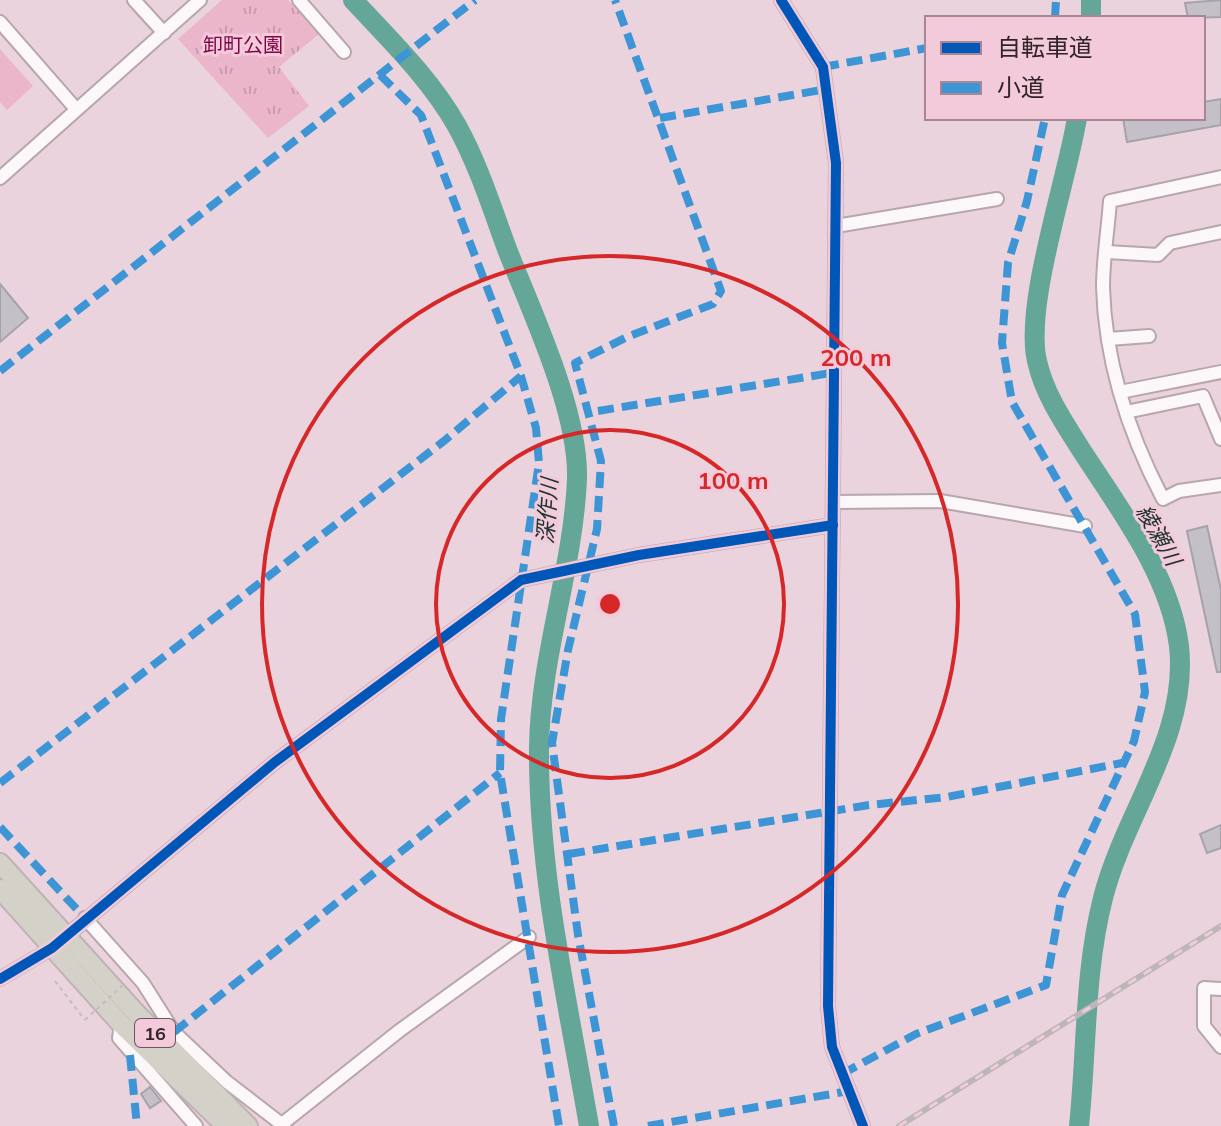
<svg xmlns="http://www.w3.org/2000/svg" width="1221" height="1126" font-family="Mulish,'Noto Sans JP',sans-serif">
  <style>
    .park { fill: url(#park-tufts) }
    .pitch { fill: #ebb5ca }
    .lines { fill: none; stroke-linecap: round; stroke-linejoin: round }
    .river { stroke: #64a698; stroke-width: 20 }
    .building { fill: #c4c0c8; stroke: #a5a2aa; stroke-width: 2 }
    .minor-casing { stroke: #b7a6ad; stroke-width: 16 }
    .highway-casing { stroke: #bfb3b8; stroke-width: 22 }
    .path { stroke: #c4bcbe; stroke-width: 2; stroke-dasharray: 4 4; stroke-linecap: butt }
    .minor { stroke: #fcf8fa; stroke-width: 12 }
    .highway { stroke: #d4d1c8; stroke-width: 18 }
    .rail-casing { stroke: #bcb6b8; stroke-width: 6 }
    .rail { stroke: #f3cad9; stroke-width: 3; stroke-dasharray: 9; stroke-linecap: butt }
    .path-bridge { stroke: #c4bcbe; stroke-width: 2; stroke-dasharray: 4 4; stroke-linecap: butt }
    .quiet { stroke: #3d95d6; stroke-width: 8; stroke-dasharray: 16 8; stroke-linecap: butt }
    .cycleway-casing { stroke: #f3cad9; stroke-width: 15 }
    .cycleway { stroke: #0057b8; stroke-width: 10 }
    .ring { fill: none; stroke: #d62828; stroke-width: 4 }
    .labels { text-anchor: middle; dominant-baseline: central; stroke-width: 6; stroke-linejoin: round; paint-order: stroke }
    .shield { fill: #f3cad9; stroke: #6c555e; stroke-width: 2 }
    .shield-label { font-size: 18px; font-weight: bold; fill: #322329 }
    .park-label { font-size: 20px; fill: #7d054a; stroke: #f3cad9 }
    .water-label { font-size: 22px; font-style: italic; fill: #1c322c; stroke: #f3cad9 }
    .centre { fill: #d62828; stroke: #f3cad9; stroke-width: 4 }
    .ring-label { font-size: 24px; text-anchor: middle; font-weight: bold; fill: #d62828; stroke: #f3cad9; stroke-width: 6; stroke-linejoin: round; paint-order: stroke }
  </style>
  <defs>
    <pattern id="park-tufts" width="24" height="20" patternUnits="userSpaceOnUse" patternTransform="scale(2)"><rect width="24" height="20" fill="#ebb5ca"/><path d="M3 7l-1-3M5 7V3M7 7l1-3M15 17l-1-3M17 17v-4M19 17l1-3" fill="none" stroke="#ca9bae"/></pattern>
  </defs>
  <rect width="100%" height="100%" fill="#ead3dc"/>
  <polygon class="park" points="222,0 288,0 319,34 279,67 309,106 268,138 178,39"/>
  <polygon class="pitch" points="0,49 33,86 7,110 0,102"/>
  <g class="lines">
    <g class="river">
      <path d="M353,0C389,39 430,78 457,126C478,164 492,208 507,249C532,313 579,411 577,479C573,570 540,657 539,748C538,875 568,1002 589,1126"/>
      <polyline points="1091,18 1091,0"/>
      <path d="M1077,118C1067,180 1024,305 1037,361C1044,393 1063,421 1080,448C1118,507 1170,574 1179,646C1189,736 1124,814 1103,898C1084,972 1087,1050 1079,1126"/>
    </g>
  </g>
  <g class="building">
    <polygon points="1221,0 1221,17 1188,18 1185,3"/>
    <polygon points="1221,99 1221,125 1127,142 1123,118 1203,118 1203,102"/>
    <polygon points="0,284 28,318 0,342"/>
    <polygon points="1207,526 1221,590 1221,672 1217,672 1187,531"/>
    <polygon points="1221,825 1221,848 1207,853 1200,834"/>
    <polygon points="150,1087 161,1101 150,1108 141,1094"/>
  </g>
  <g class="lines">
    <g class="minor-casing">
      <g id="minor">
        <polyline points="134,0 164,33"/>
        <polyline points="299,0 344,52"/>
        <polyline points="781,0 823,67 836,163 828,1006 832,1047 863,1126"/>
        <polyline points="0,22 76,109"/>
        <path d="M1221,177L1110,201C1108,229 1103,259 1103,287C1105,362 1129,434 1163,499L1179,491L1221,485"/>
        <polyline points="0,178 200,0"/>
        <polyline points="836,226 997,199"/>
        <polyline points="1107,252 1158,255 1170,243 1221,232"/>
        <polyline points="1108,339 1149,336"/>
        <polyline points="1120,392 1221,372"/>
        <polyline points="1126,412 1203,396 1221,439"/>
        <polyline points="834,502 940,501 1085,526"/>
        <polyline points="85,918 143,983 174,1032 227,1082 284,1126"/>
        <polyline points="0,979 52,948 275,762 521,580 639,555 833,525"/>
        <polyline points="1221,989 1204,988 1204,1026 1221,1047"/>
        <polyline points="121,1024 119,1038 196,1126"/>
        <polyline points="282,1124 399,1031 529,937"/>
      </g>
    </g>
    <g class="highway-casing">
      <g id="highway">
        <polyline points="0,863 136,1013 248,1126"/>
        <polyline points="0,889 121,1024 226,1126"/>
      </g>
    </g>
    <polyline class="path" points="55,981 85,1020"/>
    <use href="#minor" class="minor"/>
    <use href="#highway" class="highway"/>
    <g class="rail-casing">
      <polyline id="rail" points="899,1126 1221,926"/>
    </g>
    <use href="#rail" class="rail"/>
    <polyline class="path-bridge" points="85,1020 125,983"/>
    <g class="quiet">
      <polyline points="1055,18 1056,0"/>
      <polyline points="823,67 927,48"/>
      <polyline points="380,75 421,115 521,376 536,428 539,463 501,719 500,773 559,1126"/>
      <polyline points="660,118 827,89"/>
      <polyline points="0,371 475,0"/>
      <polyline points="598,411 831,373"/>
      <polyline points="0,783 444,441 521,376"/>
      <polyline points="0,827 85,918"/>
      <polyline points="569,854 869,805 947,797 1122,763"/>
      <polyline points="174,1032 500,773"/>
      <polyline points="130,1055 137,1126"/>
      <polyline points="842,1074 916,1034 1046,985 1062,895 1134,741 1145,692 1135,614 1012,402 1002,343 1008,263 1027,201 1045,118"/>
      <polyline points="614,1126 578,935 552,743 568,650 597,529 601,461 575,363 627,337 713,304 721,291 615,0"/>
      <polyline points="648,1126 849,1091"/>
    </g>
    <g class="cycleway-casing">
      <g id="cycleway">
        <polyline points="781,0 823,67 836,163 828,1006 832,1047 863,1126"/>
        <polyline points="0,979 52,948 275,762 521,580 639,555 833,525"/>
      </g>
    </g>
    <use href="#cycleway" class="cycleway"/>
  </g>
  <g class="ring">
    <circle cx="610" cy="604" r="174"/>
    <circle cx="610" cy="604" r="348"/>
  </g>
  <g class="labels">
    <rect class="shield" x="135" y="1019" width="40" height="28" rx="6"/>
    <g class="shield-label">
      <text x="155" y="1033">16</text>
    </g>
    <g class="park-label">
      <text x="243" y="44">卸町公園</text>
    </g>
    <g class="water-label">
      <text transform="translate(547 511) rotate(-86)">深作川</text>
      <text transform="translate(1159 535) rotate(60)">綾瀬川</text>
    </g>
  </g>
  <circle cx="610" cy="604" r="12" class="centre"/>
  <g class="ring-label">
    <text x="856" y="366">200 m</text>
    <text x="733" y="489">100 m</text>
  </g>
  <rect x="925" y="16" width="280" height="104" fill="#f3cad9" stroke="#a68793" stroke-width="2"/>
  <rect x="941" y="42" width="40" height="12" fill="#0057b8" stroke="#a68793" stroke-width="2"/>
  <text x="997" y="56" font-size="24" fill="#322329">自転車道</text>
  <rect x="941" y="82" width="40" height="12" fill="#3d95d6" stroke="#a68793" stroke-width="2"/>
  <text x="997" y="96" font-size="24" fill="#322329">小道</text>
</svg>
